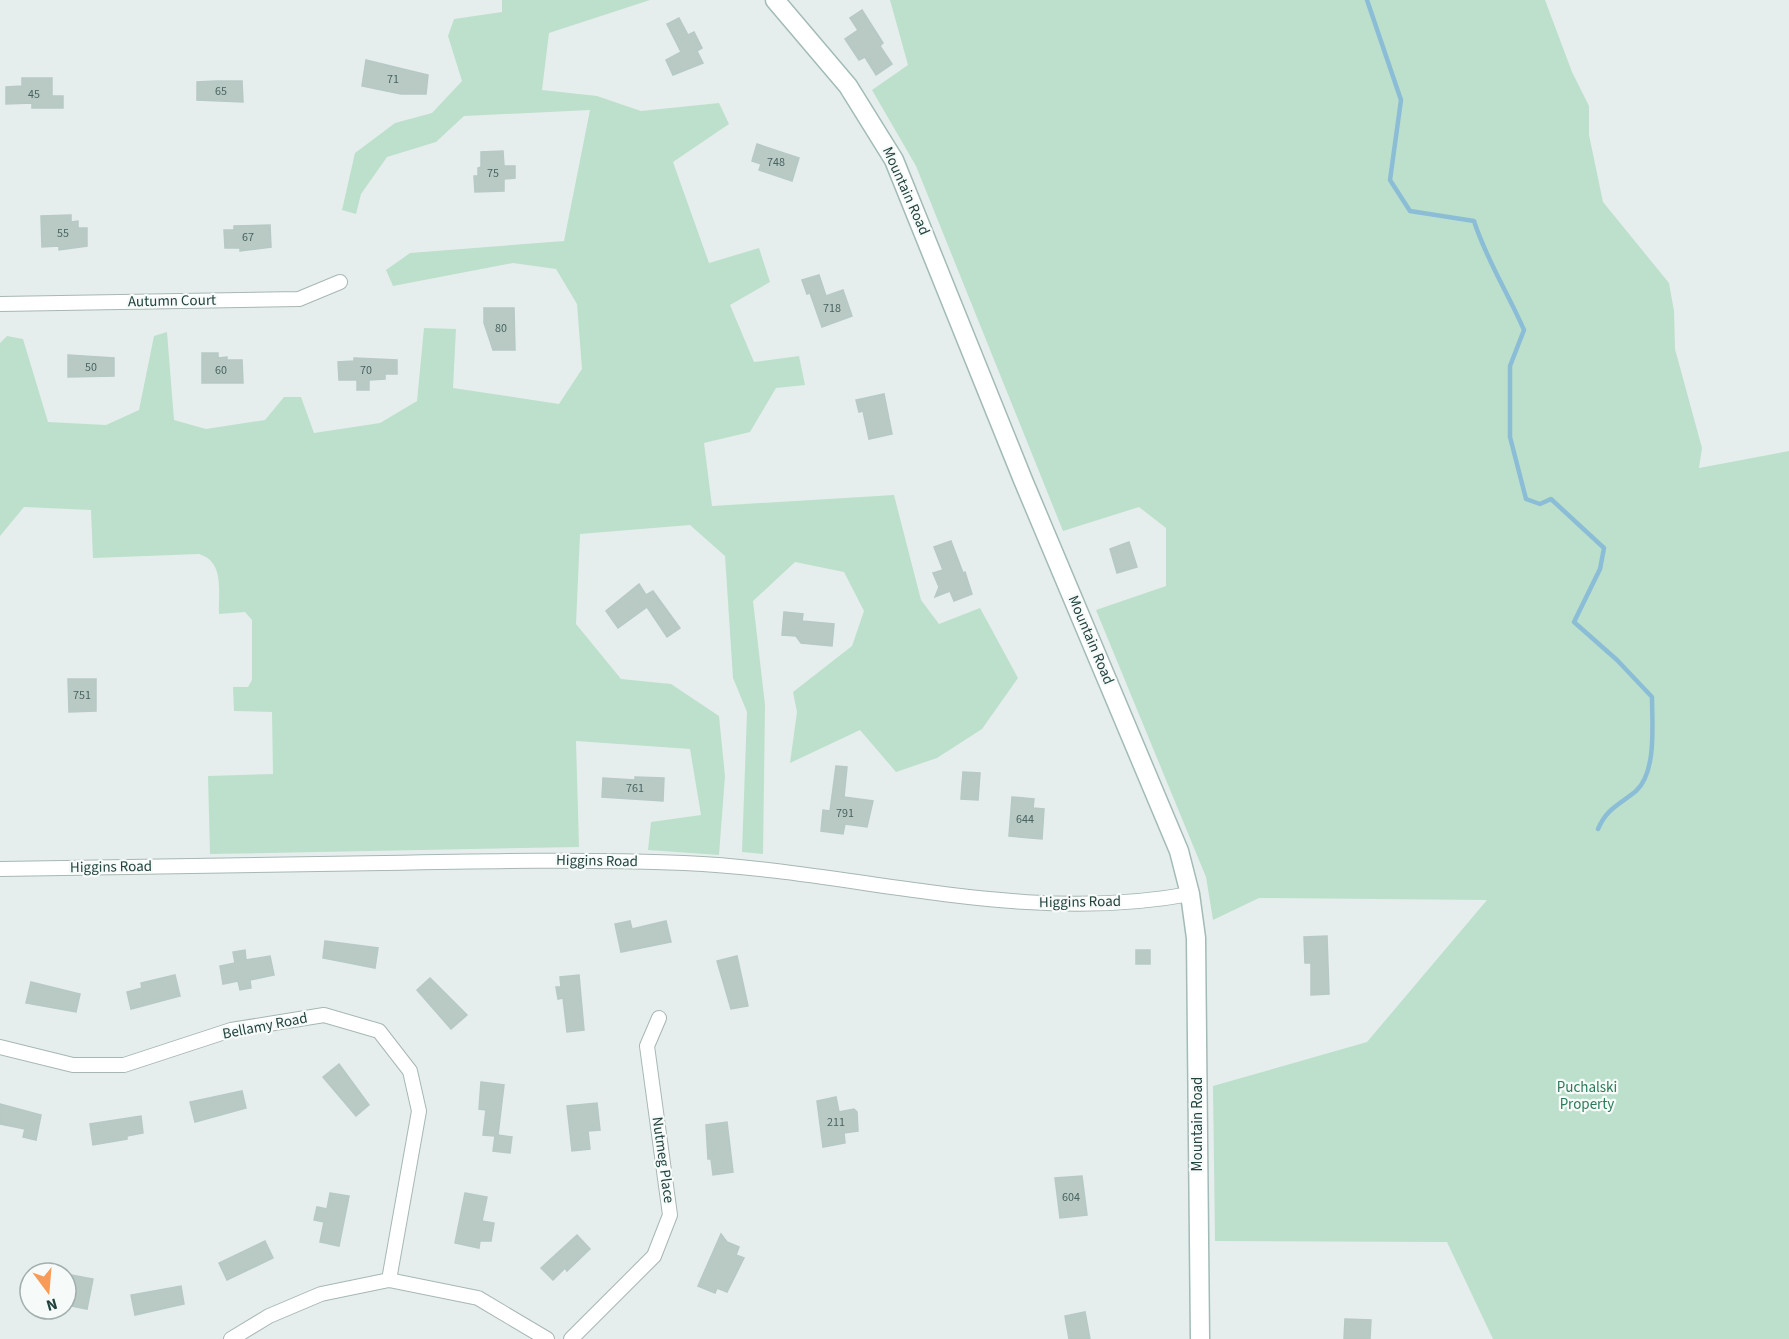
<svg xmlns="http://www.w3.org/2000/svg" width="1789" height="1339" font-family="'Source Sans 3',sans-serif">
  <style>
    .green { fill: #bde0cc }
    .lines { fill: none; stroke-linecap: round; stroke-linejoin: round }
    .stream { stroke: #8bbdd6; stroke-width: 4.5 }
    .building { fill: #b9cac5; stroke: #b6c9c4; stroke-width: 1.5 }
    .minor-casing { stroke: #a7b7b4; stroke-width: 16 }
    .secondary-casing { stroke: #a2bbb6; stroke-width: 21 }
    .minor { stroke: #fff; stroke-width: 14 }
    .secondary { stroke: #fff; stroke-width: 18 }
    .labels { text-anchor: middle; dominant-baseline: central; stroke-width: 4.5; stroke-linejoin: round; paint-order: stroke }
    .number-label { font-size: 12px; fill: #486460 }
    .street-label { font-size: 15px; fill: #22423e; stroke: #f6faf9 }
    .park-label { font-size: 15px; fill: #2a7b57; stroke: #f6faf9 }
  </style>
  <rect width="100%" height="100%" fill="#e5eeec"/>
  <g class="green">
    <path d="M502,0H650L549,33L542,90L597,96L641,111L719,103L729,124L673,162L709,263L759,248L770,282L730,305L754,362L799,356L805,385L776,388L750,432L704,443L712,506L894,495L921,600L939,624L980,608L1018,678L982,729L937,758L896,772L860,730L790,763L797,712L793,692L852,646L864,611L844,572L795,562L753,601L765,705L763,854L742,852L747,712L733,678L725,556L690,525L580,534L576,624L621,679L671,684L719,716L725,776L719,855L648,850L651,822L701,815L690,749L576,741L579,847L210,854L208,776L273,774L272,712L234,711L233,687H248L252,680V620L245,612L219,614C218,591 225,562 199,554L93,558L91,510L24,507L0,536V343L7,336L23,339L48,422L106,425L139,410L154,336L167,332L174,420L206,429L265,420L284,397H301L314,433L380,423L417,401L424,328L456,329L453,388L559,404L582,369L577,304L556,269L513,263L393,286L386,270L410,253L564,241L590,110L464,116L436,142L387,157L361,194L356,214L342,210L355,153L395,123L432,113L462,81L448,36L454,19L502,12Z"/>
    <polygon points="890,0 1545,0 1572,72 1589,106 1589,135 1603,202 1669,283 1674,311 1675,349 1702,448 1699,468 1789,451 1789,1339 1493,1339 1447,1242 1215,1241 1213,1086 1367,1042 1487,900 1259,898 1213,920 1206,877 1096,610 1166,586 1166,528 1139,507 1063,531 916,166 872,90 908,65"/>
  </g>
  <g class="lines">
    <path class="stream" d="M1367,0L1401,100L1390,180L1410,211L1474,221C1486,259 1508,293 1524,330L1510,366V437L1526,499L1540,504L1551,499L1604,548L1600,569L1574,622L1617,660L1652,697C1652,723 1657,772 1636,791C1619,805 1607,808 1598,829"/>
  </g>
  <g class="building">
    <polygon points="862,10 883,43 880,46 892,64 876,75 865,57 859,60 845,39 858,30 850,18"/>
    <polygon points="679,18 688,35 694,32 702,48 697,51 703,63 673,75 666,60 681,52 667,24"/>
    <polygon points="366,60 428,75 426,94 401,94 362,86"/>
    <polygon points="22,78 52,78 52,96 63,96 63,108 32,108 32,103 6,104 6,87 22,86"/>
    <polygon points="216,81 242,81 243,102 197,100 197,82"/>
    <polygon points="757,144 799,158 792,181 759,170 761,164 752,161"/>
    <polygon points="503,151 504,166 515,166 515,178 504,179 504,191 475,192 474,176 478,176 478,168 481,167 481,152"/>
    <polygon points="71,215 71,222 78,221 78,228 87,228 87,246 59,250 59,246 42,247 41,216"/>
    <polygon points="270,225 271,247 240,251 240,248 225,248 224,230 234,230 234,226"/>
    <polygon points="819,275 826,296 843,290 852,316 822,327 810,293 807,294 802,280"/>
    <polygon points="484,308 514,308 515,350 493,350 484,323"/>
    <polygon points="202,353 218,353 218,358 227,357 227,360 242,360 243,383 202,383"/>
    <polygon points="68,355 114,358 114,376 68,377"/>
    <polygon points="354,358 397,360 397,374 385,374 385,379 369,380 369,390 357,390 357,380 339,380 338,362 354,361"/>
    <polygon points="884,394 892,434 869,439 863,411 859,412 856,400"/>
    <polygon points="951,541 963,573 965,572 972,594 954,601 950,591 935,597 939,587 933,573 943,570 934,547"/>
    <polygon points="1129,542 1137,567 1117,573 1110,549"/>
    <polygon points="639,584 646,595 653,591 680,628 667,637 647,607 618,628 606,611"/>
    <polygon points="784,612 803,614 802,621 834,624 832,646 801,643 796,636 782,635"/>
    <polygon points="68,679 96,679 96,711 69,712"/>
    <polygon points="836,766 847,767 844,797 873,801 867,827 845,824 843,834 821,831 823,810 830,811"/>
    <polygon points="963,772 980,773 978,800 961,799"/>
    <polygon points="635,777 664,778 663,801 602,797 603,778 635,780"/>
    <polygon points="1012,797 1034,799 1033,808 1044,809 1042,839 1009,836"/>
    <polygon points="630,921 632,929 666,921 671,942 621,952 615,924"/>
    <polygon points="1327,936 1329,994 1311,995 1311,963 1305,963 1304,937"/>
    <polygon points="325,941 378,948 375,968 323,958"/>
    <polygon points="245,950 246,960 270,956 274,975 250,980 251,988 240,990 238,981 223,984 220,966 235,963 233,952"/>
    <rect x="1136" y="950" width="14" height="14"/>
    <polygon points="737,956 748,1006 731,1009 717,961"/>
    <polygon points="175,975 180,996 131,1009 127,992 142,988 141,983"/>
    <polygon points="579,975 584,1030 567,1032 563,998 558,999 556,987 561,987 560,977"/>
    <polygon points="430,978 467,1015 451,1029 417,990"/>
    <polygon points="31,982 80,994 76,1012 26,1003"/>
    <polygon points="339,1064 369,1105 356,1116 323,1077"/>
    <polygon points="481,1082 504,1085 498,1135 512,1137 510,1153 493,1151 495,1136 483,1135 486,1110 479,1109"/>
    <polygon points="242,1091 246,1108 195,1122 190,1102"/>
    <polygon points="836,1097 839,1112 854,1109 857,1112 858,1131 844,1133 845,1143 823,1147 817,1101"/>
    <polygon points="597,1103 600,1130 588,1131 590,1149 572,1151 567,1106"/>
    <polygon points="0,1104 41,1115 36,1140 23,1137 25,1129 0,1124"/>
    <polygon points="141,1116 143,1133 127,1136 127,1139 93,1145 90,1124"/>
    <polygon points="727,1122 733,1172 713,1175 711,1159 708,1159 706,1125"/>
    <polygon points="1082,1176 1087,1215 1060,1218 1055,1178"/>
    <polygon points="330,1193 349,1196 339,1246 320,1242 324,1222 314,1220 317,1207 327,1209"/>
    <polygon points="465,1193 487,1197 482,1221 494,1223 491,1241 480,1241 479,1248 455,1243"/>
    <polygon points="721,1234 727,1242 739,1247 736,1255 744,1258 727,1292 717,1288 715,1293 698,1286"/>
    <polygon points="577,1235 590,1249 567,1271 565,1268 553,1280 541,1268"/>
    <polygon points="265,1241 273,1258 227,1280 219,1263"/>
    <polygon points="66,1274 93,1279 87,1309 66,1305"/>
    <polygon points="181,1286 184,1304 135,1315 131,1295"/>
    <polygon points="1085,1312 1090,1339 1069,1339 1065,1316"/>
    <polygon points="1345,1319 1371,1320 1370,1339 1344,1339"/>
  </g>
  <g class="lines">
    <g class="minor-casing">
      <g id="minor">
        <polyline points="0,304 299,299 340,282"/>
        <path d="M0,869C128,867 256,865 384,863C484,861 584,859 684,863C852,870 1021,926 1190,894"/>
        <polyline points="0,1047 73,1065 124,1065 231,1030 324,1015 379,1031 410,1071 419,1111 389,1280"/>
        <polyline points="231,1339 269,1316 321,1294 389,1280 478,1298 547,1339"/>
        <polyline points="571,1339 654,1256 670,1215 647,1046 659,1018"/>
      </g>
    </g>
    <g class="secondary-casing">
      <polyline id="secondary" points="775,0 848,86 894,160 1023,480 1179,851 1190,894 1196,938 1200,1339"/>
    </g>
    <use href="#minor" class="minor"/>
    <use href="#secondary" class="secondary"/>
  </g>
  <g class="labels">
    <g class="number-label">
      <text x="393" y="79">71</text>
      <text x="221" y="91">65</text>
      <text x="34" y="94">45</text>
      <text x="776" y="162">748</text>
      <text x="493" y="173">75</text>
      <text x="63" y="233">55</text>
      <text x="248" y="237">67</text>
      <text x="832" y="308">718</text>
      <text x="501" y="328">80</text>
      <text x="91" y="367">50</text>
      <text x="221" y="370">60</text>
      <text x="366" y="370">70</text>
      <text x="82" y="695">751</text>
      <text x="635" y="788">761</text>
      <text x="845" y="813">791</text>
      <text x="1025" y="819">644</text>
      <text x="836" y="1122">211</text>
      <text x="1071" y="1197">604</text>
    </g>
    <g class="street-label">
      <text transform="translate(906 191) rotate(66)">Mountain Road</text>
      <text transform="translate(172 301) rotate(-1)">Autumn Court</text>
      <text transform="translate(1091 640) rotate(67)">Mountain Road</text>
      <text transform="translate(597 861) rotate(1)">Higgins Road</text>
      <text transform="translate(111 867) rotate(-1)">Higgins Road</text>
      <text transform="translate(1080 902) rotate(-1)">Higgins Road</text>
      <text transform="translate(265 1026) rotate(-11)">Bellamy Road</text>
      <text transform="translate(1197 1124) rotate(-90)">Mountain Road</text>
      <text transform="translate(663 1160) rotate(82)">Nutmeg Place</text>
    </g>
    <g class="park-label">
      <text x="1587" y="1087">Puchalski<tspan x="1587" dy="17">Property</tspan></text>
    </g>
  </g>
  <g transform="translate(48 1291) rotate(164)"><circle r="28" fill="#f6faf9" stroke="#a1b0ae" stroke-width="1.5"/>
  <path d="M0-4.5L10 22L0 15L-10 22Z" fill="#f89b59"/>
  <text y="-9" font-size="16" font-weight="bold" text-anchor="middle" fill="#22423e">N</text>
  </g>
</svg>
